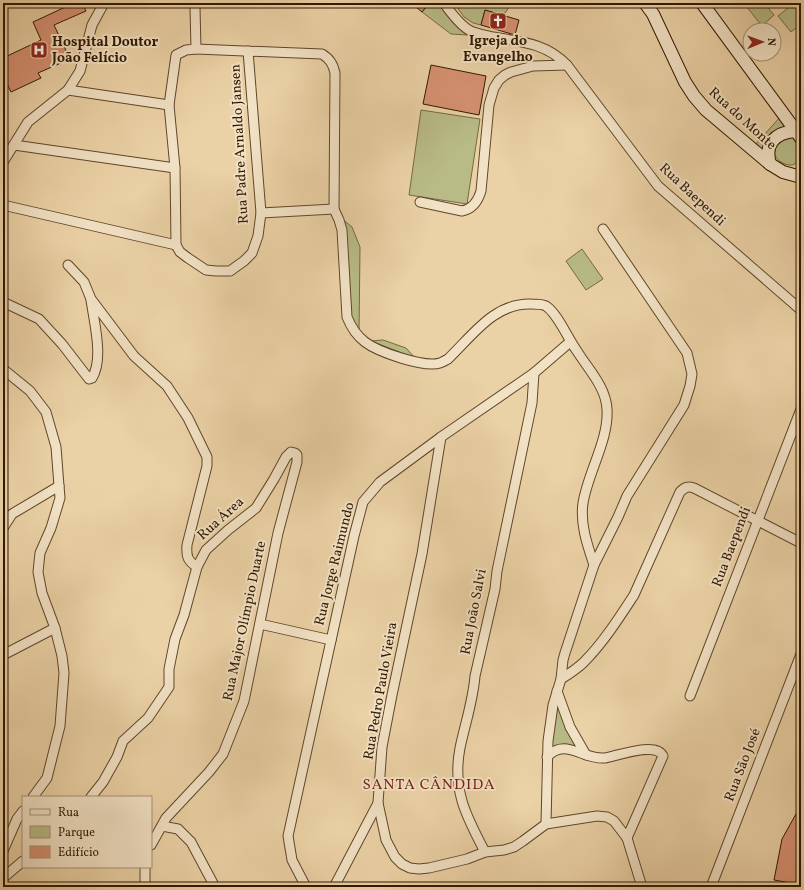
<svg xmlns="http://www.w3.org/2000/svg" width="804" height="890" font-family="Vollkorn,serif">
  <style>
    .green { fill: #b8bb86; stroke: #746a43 }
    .building { fill: #d79172; stroke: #311800 }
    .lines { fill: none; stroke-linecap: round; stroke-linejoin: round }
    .minor-casing { stroke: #60462a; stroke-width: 11 }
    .secondary-casing { stroke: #311800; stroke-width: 14 }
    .minor { stroke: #f2e2c5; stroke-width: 9 }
    .secondary { stroke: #f2e2c5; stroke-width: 12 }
    .labels { text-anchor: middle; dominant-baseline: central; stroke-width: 4; stroke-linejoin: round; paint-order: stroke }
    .poi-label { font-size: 14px; font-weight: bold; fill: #311800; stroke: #f2e2c5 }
    .street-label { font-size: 14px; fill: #311800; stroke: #f2e2c5 }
    .neighbourhood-label { font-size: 15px; letter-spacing: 1px; fill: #7a1f14; stroke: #f2e2c5 }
  </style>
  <rect width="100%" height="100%" fill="#ebd2a6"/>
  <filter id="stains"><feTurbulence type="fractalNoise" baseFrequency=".005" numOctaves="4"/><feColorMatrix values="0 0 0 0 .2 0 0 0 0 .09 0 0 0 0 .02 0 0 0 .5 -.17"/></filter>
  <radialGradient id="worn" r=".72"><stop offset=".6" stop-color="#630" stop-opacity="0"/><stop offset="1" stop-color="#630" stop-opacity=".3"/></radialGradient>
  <g class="green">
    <polygon points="430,3 438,3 453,23 467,35 451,34 422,12"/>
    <polygon points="454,3 512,3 505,13 501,15 485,10 481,25 473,23 464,17"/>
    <polygon points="749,3 764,3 774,15 762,26 746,6"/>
    <polygon points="794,3 801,3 801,24 791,32 778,16"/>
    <polygon points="421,110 480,119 467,204 409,195"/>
    <polygon points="782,115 789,131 766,155 753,147"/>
    <path d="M784,137H794L801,143V159L793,165C782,166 769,156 776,144C778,141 782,139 784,137Z"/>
    <polygon points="337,215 352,227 360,247 359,336 351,327"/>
    <polygon points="582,249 603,279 586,290 566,261"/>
    <polygon points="383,340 406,348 415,358 371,341"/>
    <polygon points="557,702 577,748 551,749"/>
  </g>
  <g class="building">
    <polygon points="74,3 82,3 86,11 54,25 70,59 38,73 41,78 11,92 3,75 6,72 3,65 3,58 41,40 33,22"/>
    <polygon points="411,3 429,3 422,12"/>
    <polygon points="485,10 519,20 515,35 481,25"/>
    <polygon points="431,65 486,76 479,115 423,104"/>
    <polygon points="801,805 801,885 774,880 782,839"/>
  </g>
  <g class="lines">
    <g class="minor-casing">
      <g id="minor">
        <path d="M444,3C451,13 459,24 469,30C476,34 486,35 493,37C522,42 546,43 567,65L658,186L801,310"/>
        <path d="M196,49L322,54C330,59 333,64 335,73L334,209L339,220L342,230L347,317C351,327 357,336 365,342C378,352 424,368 440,363C443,362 446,360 448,359C473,335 494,303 531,304C536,304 542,304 546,306C558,314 568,339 577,351C588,369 606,387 607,409C609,440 588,472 583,503C580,524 587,544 594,565"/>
        <polyline points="68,90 169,105"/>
        <polyline points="14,145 175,168"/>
        <polyline points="3,162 28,122 68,90 80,71 92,25 104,3"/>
        <path d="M420,202L462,211C473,209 478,201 481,191L489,105L494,88L499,80L505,75L511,72L533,66L567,65"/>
        <polyline points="3,205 176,245 180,252 188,258 206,270 216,271 230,271 244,261 252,253 258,236 261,213 248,51"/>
        <polyline points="261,213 334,209"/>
        <polyline points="176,245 175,168 169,105 176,55 186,50 196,49 195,8"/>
        <path d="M68,265L84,282L91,299L134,356L167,386L188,418L207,457V466L187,545C186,557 188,561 197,567"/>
        <path d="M3,302L39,319L62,344L89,379L92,378C104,359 94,322 91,300"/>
        <polyline points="3,369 30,391 46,412 56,447 59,486 60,498 51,528 40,553 38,572 42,593 55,628 62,656 64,673 60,726 47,778 33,797"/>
        <polyline points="441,437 422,554 392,695 382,747 378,803 386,840 395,857 402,864 410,868 419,869 429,868 467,859 485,852 504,850 514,847 523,841 546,824 597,816 607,817 614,821 627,838 642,887"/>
        <polyline points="3,528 12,514 59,486"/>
        <polyline points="260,624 331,640"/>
        <polyline points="3,655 55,628"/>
        <path d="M561,679C569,674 577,669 584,662C603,643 619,618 634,595L680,492C685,487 688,486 694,488L801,543"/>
        <polyline points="557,691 570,727 586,755"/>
        <polyline points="690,696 801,409"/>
        <path d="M547,757C565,737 583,760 605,758C617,756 656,741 663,756L627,838"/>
        <polyline points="91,797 103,782 117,757 123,741 148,718 169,687 169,669 175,639 184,615 197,567 206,550 228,530 256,508 274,479 286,457 291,452 295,453 297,455 297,462 278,533 244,701 223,754 209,772 166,818 151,845"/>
        <polyline points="546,824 548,741 553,705 561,679 563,660 565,653 594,565 618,517 627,496 684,405 690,386 692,374 687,353 603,229"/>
        <polyline points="162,826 178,829 191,842 215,887"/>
        <polyline points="3,851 17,819 23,811"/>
        <path d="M485,852C466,816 452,790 460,748C465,724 473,701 475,676L495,589L497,571L532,403L534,373"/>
        <polyline points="3,878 23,861"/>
        <polyline points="145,887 145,867"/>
        <polyline points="306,887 292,860 288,836 354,536 363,502 380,482 441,437 534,373 570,342"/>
        <polyline points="334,887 378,803"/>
        <polyline points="711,887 801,654"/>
      </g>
    </g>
    <g class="secondary-casing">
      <g id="secondary">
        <polyline points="645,3 653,14 685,82 694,96 706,110 770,164 783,172 801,177"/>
        <polyline points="702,3 801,138"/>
        <path d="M770,164C764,144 775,133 794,131"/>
      </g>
    </g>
    <use href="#minor" class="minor"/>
    <use href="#secondary" class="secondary"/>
  </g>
  <defs>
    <g id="church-square" transform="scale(0.9)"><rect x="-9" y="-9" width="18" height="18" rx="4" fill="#8f2418" stroke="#f2e2c5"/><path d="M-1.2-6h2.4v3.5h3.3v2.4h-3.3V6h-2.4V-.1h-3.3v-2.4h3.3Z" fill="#fff"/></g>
    <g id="hospital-square" transform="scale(0.9)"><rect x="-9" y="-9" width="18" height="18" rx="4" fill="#8f2418" stroke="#f2e2c5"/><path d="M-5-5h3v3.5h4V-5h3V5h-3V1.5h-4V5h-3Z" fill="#fff"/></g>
  </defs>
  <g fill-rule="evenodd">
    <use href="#church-square" x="498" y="21"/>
    <use href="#hospital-square" x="39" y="50"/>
  </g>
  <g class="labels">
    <g class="poi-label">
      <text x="498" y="41">Igreja do<tspan x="498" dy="16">Evangelho</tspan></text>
      <text x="52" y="42" text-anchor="start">Hospital Doutor<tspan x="52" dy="16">João Felício</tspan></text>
    </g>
    <g class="street-label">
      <text transform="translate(742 119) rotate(42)">Rua do Monte</text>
      <text transform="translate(240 144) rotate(-93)">Rua Padre Arnaldo Jansen</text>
      <text transform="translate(692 195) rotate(43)">Rua Baependi</text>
      <text transform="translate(221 519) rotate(-42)">Rua Área</text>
      <text transform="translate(732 547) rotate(-69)">Rua Baependi</text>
      <text transform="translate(335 564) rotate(-76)">Rua Jorge Raimundo</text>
      <text transform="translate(474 612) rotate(-79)">Rua João Salvi</text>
      <text transform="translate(245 621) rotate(-78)">Rua Major Olímpio Duarte</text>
      <text transform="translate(381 691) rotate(-80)">Rua Pedro Paulo Vieira</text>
      <text transform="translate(743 765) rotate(-69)">Rua São José</text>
    </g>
    <g class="neighbourhood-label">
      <text x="429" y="785">SANTA CÂNDIDA</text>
    </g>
  </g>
  <rect width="804" height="890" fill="none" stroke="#ebd2a6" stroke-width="16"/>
  <rect x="4" y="4" width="796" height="882" fill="none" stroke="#311800" stroke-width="2"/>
  <rect x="8" y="8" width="788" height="874" fill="none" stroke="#311800"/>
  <rect x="22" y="796" width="130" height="72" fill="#f2e2c5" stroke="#a59176"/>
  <rect x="30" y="809" width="20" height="6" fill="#f2e2c5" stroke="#a59176"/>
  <text x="58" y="816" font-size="12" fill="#311800">Rua</text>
  <rect x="30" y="826" width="20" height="12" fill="#b8bb86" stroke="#a59176"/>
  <text x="58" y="836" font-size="12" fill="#311800">Parque</text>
  <rect x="30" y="846" width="20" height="12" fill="#d79172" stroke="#a59176"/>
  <text x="58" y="856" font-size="12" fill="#311800">Edifício</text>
  <g transform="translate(762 42) rotate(89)"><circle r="19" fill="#f2e2c5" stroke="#a59176"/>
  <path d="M0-3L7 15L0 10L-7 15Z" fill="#8f2418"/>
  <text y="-6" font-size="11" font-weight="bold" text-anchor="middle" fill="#311800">N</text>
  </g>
  <rect width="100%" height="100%" filter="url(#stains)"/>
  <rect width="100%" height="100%" fill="url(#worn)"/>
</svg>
